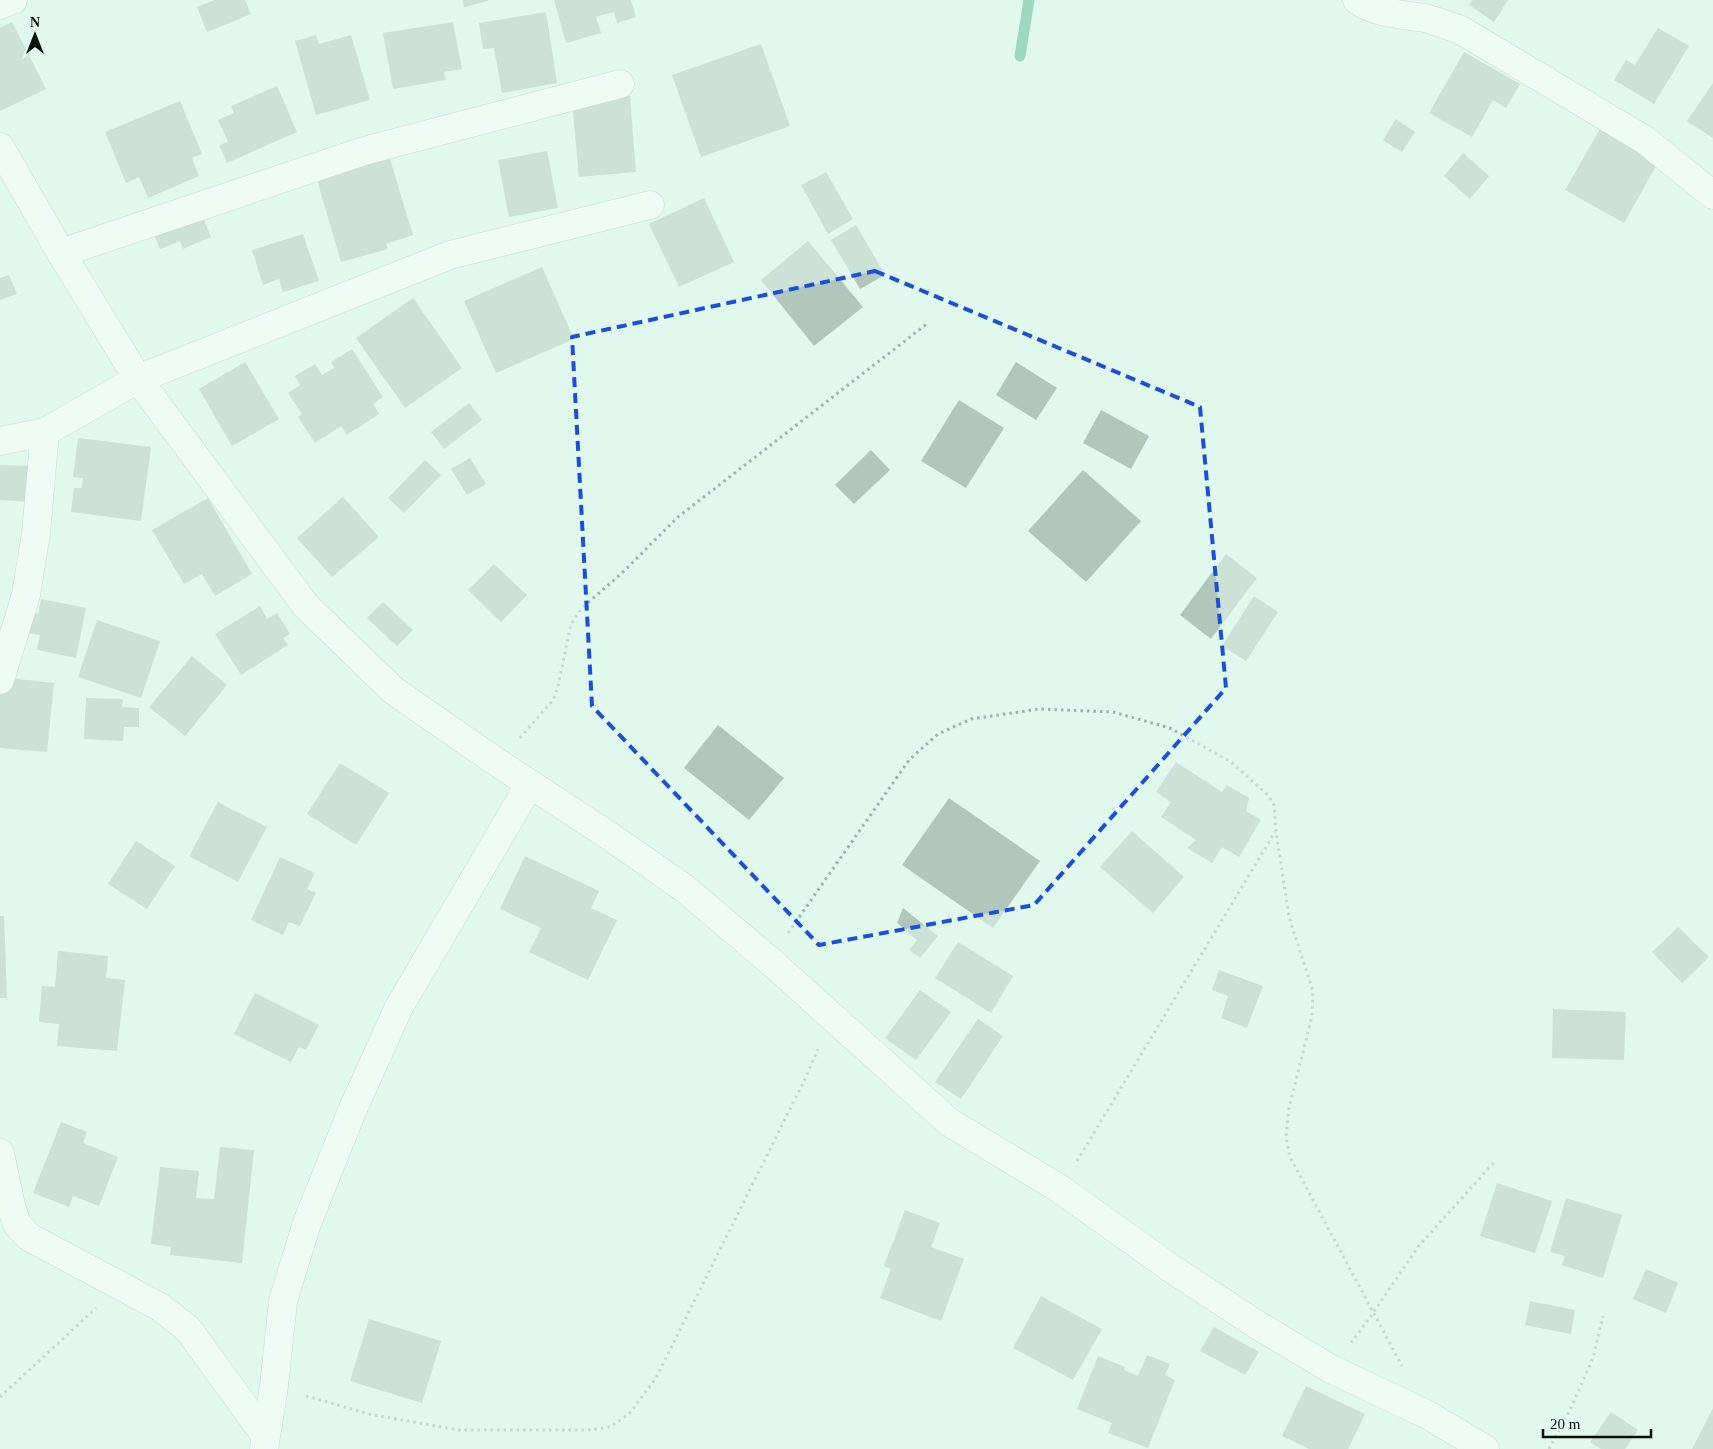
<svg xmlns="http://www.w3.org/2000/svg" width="1713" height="1449" font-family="Georgia,serif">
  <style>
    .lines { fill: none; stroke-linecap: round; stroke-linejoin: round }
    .stream { stroke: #4fb18c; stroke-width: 11 }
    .building { fill: #b1c7bc }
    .minor-casing { stroke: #a5bbb1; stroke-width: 29 }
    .path { stroke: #9fb1a8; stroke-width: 3; stroke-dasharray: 2.5 4; stroke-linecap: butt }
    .minor { stroke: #fff; stroke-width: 28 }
    .marked { fill: none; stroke: #1d4ed8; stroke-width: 4; stroke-dasharray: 10 6; stroke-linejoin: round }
  </style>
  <rect width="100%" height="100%" fill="#e1f8ed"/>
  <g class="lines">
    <polyline class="stream" points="1020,56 1029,0"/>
  </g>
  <g class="building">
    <polygon points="215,0 245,0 251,14 207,32 197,7"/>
    <polygon points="462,0 488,0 488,1 464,7"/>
    <polygon points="554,0 631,0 636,17 617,23 614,12 596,17 601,33 566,43"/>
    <polygon points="1472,0 1508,0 1494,22 1469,5"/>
    <polygon points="546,12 557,83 502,93 494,48 483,49 479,23"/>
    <polygon points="12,22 46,89 0,111 0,28"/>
    <polygon points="453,22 462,69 444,72 446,80 393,89 383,33"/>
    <polygon points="1658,28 1689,46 1654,104 1614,80 1626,60 1635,65"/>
    <polygon points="316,35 319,44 351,35 370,100 316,115 295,41"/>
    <polygon points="761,44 790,126 701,157 672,75"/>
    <polygon points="1464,52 1520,84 1506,108 1493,100 1472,137 1429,113"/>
    <polygon points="1713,83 1713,138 1687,121"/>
    <polygon points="277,86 297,132 227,163 219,145 228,142 218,120 234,113 231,106"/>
    <polygon points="630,96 636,172 579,177 572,101"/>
    <polygon points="180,101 202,154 192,158 199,176 148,198 139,177 126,183 105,132"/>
    <polygon points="1396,119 1415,132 1402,152 1383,140"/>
    <polygon points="1600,129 1659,161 1624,223 1565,190"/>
    <polygon points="547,151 558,208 509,217 498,160"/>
    <polygon points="1463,153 1489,176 1470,199 1444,176"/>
    <polygon points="389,156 413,235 386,244 388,249 341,262 315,173"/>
    <polygon points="826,172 853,219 828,234 801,185"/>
    <polygon points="704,198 734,262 679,287 649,224"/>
    <polygon points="200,211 211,237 183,249 180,241 160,249 152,230"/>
    <polygon points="856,225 885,275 860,289 831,240"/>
    <polygon points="303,234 319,281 283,292 279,279 263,285 252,250"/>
    <polygon points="808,241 863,307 814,346 761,280"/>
    <polygon points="542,267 574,339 496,373 464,301"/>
    <polygon points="9,275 17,294 0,300 0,278"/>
    <polygon points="413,298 462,368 405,408 356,338"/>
    <polygon points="352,349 383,397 373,404 379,414 347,435 341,426 315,443 298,417 302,414 288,393 300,385 295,376 315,364 322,375 334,368 331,362"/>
    <polygon points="245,362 279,419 232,446 199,389"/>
    <polygon points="1016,362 1057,388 1036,420 996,395"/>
    <polygon points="959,400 1004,428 966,488 921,461"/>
    <polygon points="469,403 482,420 444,449 431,432"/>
    <polygon points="1101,410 1149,436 1131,469 1083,443"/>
    <polygon points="78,438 151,447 141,521 71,512 74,488 82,488 83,478 73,477"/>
    <polygon points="871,450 890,470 854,504 835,485"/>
    <polygon points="470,458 486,484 467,495 451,469"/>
    <polygon points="425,460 441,475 404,513 388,498"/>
    <polygon points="0,465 32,466 31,502 0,500"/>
    <polygon points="1083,470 1141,521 1086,582 1028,531"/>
    <polygon points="343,497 379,537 332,577 297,538"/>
    <polygon points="208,498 252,574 215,596 202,574 184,584 152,530"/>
    <polygon points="1226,554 1257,578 1211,639 1180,615"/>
    <polygon points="494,564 527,595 501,622 468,590"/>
    <polygon points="1254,596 1278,612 1246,661 1222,646"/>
    <polygon points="41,599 86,608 76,658 37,650 40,635 25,633 29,612 38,614"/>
    <polygon points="383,602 413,630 397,646 367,618"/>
    <polygon points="260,606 267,619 277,613 290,634 283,638 288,645 241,675 215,634"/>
    <polygon points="97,620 160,641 141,698 78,677"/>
    <polygon points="192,656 227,685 185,736 149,707"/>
    <polygon points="0,677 54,683 47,752 0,748"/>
    <polygon points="86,698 123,699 122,707 139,708 139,727 124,727 123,741 84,739"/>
    <polygon points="718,725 784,778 749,820 684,768"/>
    <polygon points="1176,762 1222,792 1227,785 1249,798 1246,811 1261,820 1239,857 1222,847 1212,863 1187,848 1196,840 1161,817 1171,802 1156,792"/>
    <polygon points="340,763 389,793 356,845 307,814"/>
    <polygon points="949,798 1040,861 993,928 902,865"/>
    <polygon points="218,802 267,827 238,882 189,856"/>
    <polygon points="1132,831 1184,877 1153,913 1100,867"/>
    <polygon points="136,841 175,866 147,909 108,884"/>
    <polygon points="525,856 599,891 591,908 617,920 588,980 529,952 541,928 500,909"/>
    <polygon points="280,857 315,873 307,889 316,893 300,926 289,922 283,935 251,920"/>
    <polygon points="903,908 938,936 920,958 909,950 917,940 897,923"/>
    <polygon points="0,916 4,916 7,998 0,998"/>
    <polygon points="1678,927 1709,957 1682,983 1652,952"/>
    <polygon points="958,942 1013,976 991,1013 935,978"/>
    <polygon points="58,951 108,956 106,978 125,980 117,1051 57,1046 59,1024 39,1022 42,986 55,987"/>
    <polygon points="1219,970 1263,986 1247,1028 1221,1018 1228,996 1212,990"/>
    <polygon points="920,990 951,1012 916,1060 885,1038"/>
    <polygon points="255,993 319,1025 306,1050 299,1047 291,1062 234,1034"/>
    <polygon points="1553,1009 1626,1012 1624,1060 1552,1058"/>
    <polygon points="978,1019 1003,1036 961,1099 935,1082"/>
    <polygon points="61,1122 87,1132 83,1143 118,1157 99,1206 73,1196 69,1207 33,1193"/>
    <polygon points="220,1147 254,1150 242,1263 170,1255 171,1247 151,1244 160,1167 199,1171 196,1198 214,1199"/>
    <polygon points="1497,1183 1552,1201 1535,1253 1480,1236"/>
    <polygon points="1566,1198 1622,1215 1603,1278 1562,1265 1565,1256 1550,1252"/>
    <polygon points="905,1210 940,1223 931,1247 964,1259 941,1321 880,1298 891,1269 884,1266"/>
    <polygon points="1646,1269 1678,1283 1666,1313 1633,1299"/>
    <polygon points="1041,1296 1102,1329 1073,1380 1013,1348"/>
    <polygon points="1530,1301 1575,1310 1571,1334 1525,1325"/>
    <polygon points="369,1319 441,1341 422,1403 350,1381"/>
    <polygon points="1214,1327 1259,1352 1245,1375 1200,1351"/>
    <polygon points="1147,1355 1170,1364 1165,1375 1175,1380 1148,1448 1108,1433 1112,1423 1077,1409 1098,1356 1125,1367 1124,1370 1138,1376"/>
    <polygon points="1306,1386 1365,1414 1348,1449 1309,1449 1282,1436"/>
    <polygon points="1713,1408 1713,1449 1692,1449"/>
    <polygon points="1611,1412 1638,1430 1625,1449 1601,1449 1590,1442"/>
  </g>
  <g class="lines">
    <g class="minor-casing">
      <g id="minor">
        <path d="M1357,0C1377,14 1401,14 1425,18C1436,21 1448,26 1459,29L1645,140L1713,195"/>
        <polyline points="0,5 13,0"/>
        <polyline points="0,147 61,253 138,379 306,606 394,691 498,763 605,833 684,888 769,960 949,1122 1060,1189 1172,1269 1259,1326 1331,1369 1428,1415 1485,1449"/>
        <polyline points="61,253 364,151 620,84"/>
        <polyline points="0,441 45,432 138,379 450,255 650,205"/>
        <polyline points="0,680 26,595 36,533 45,432"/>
        <polyline points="0,1153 11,1206 17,1224 29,1237 160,1307 188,1329 265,1435"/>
        <polyline points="264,1449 274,1386 283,1301 307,1223 352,1111 399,1007 530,784"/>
      </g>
    </g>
    <g class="path">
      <polyline points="520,738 553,700 558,686 571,624 582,608 622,573 678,517 928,323"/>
      <polyline points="788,933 909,760 938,734 971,719 1039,709 1113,712 1170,728 1231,762 1268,795 1274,805 1276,831 1289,917 1313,991 1312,1016 1289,1108 1286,1137 1290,1157 1402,1366"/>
      <polyline points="1077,1161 1275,832"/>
      <polyline points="1351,1343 1373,1313 1418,1247 1496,1160"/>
      <polyline points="306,1396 369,1414 458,1430 588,1430 610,1427 629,1414 656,1378 805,1079 818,1049"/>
      <polyline points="0,1397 96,1308"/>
      <polyline points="1549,1449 1570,1410 1593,1358 1603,1316"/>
    </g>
    <use href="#minor" class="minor"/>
  </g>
  <path d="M0 0H1713V1449H0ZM875,271L1200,407L1226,688L1034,905L819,945L592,706L572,337Z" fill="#e1f8ed" fill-opacity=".55" fill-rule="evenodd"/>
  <path class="marked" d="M875,271L1200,407L1226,688L1034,905L819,945L592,706L572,337Z"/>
  <g transform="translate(35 35)" stroke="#e1f8ed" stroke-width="4" paint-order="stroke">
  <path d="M0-4L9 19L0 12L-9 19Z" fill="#070f0b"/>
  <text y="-8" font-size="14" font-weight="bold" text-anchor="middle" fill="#070f0b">N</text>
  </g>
  <path d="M1543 1429v8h108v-8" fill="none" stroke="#070f0b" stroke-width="2.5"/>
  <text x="1550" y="1429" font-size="15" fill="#070f0b" stroke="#e1f8ed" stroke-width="4" paint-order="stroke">20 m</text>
</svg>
